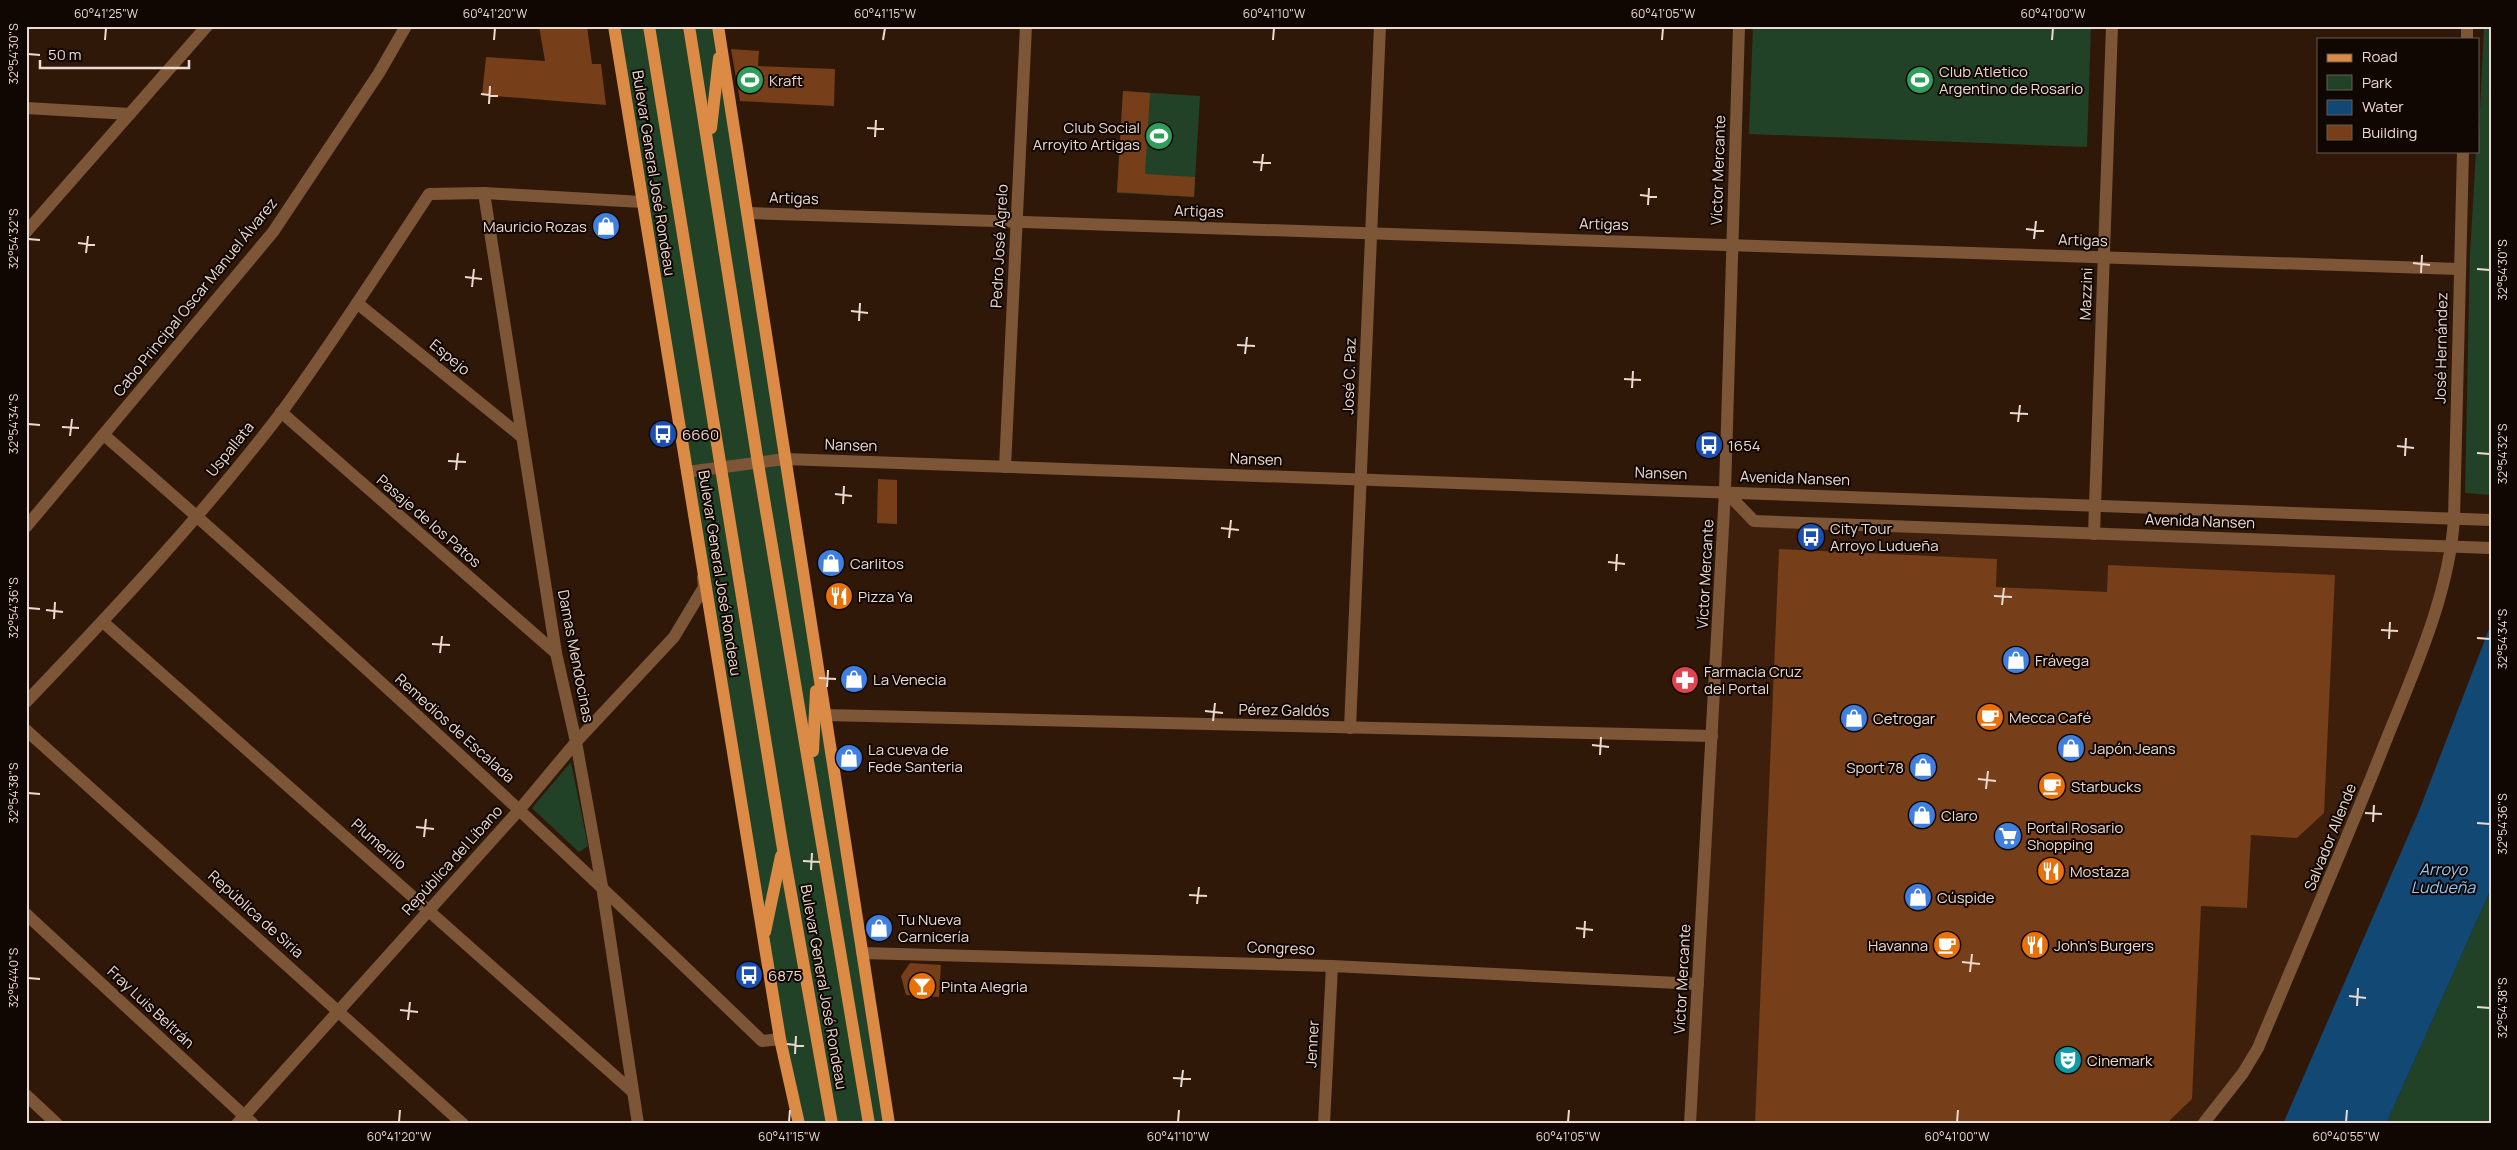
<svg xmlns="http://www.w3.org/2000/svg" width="2517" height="1150" font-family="Manrope,sans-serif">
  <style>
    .built { fill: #3e1f0c }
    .green { fill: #214227 }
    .water { fill: #114874 }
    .building { fill: #763e19 }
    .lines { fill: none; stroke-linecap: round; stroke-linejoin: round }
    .minor { stroke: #7d5637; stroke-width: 12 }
    .major { stroke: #dc8b46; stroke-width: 12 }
    .ticks { fill: none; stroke: #ecdad1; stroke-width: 2 }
    .labels { text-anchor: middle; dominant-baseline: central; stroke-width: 4; stroke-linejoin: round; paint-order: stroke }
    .poi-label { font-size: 15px; fill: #ecdad1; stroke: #100602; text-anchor: start }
    .street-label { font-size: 15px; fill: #ecdad1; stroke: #100602 }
    .water-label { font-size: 16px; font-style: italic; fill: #8ec8fe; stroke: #100602 }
    .neatline { fill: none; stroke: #ecdad1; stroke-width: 2 }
    .ticks-label { font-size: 12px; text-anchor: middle; fill: #ecdad1 }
  </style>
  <rect width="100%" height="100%" fill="#301809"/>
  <polygon class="built" points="1725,491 1754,521 2452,546 2438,603 2258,1048 2203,1124 1690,1124"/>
  <g class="green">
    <polygon points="614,26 718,26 889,1124 799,1124"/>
    <polygon points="1753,26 2091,26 2087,147 1749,134"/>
    <polygon points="2484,26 2491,26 2491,495 2465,493 2470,254 2476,151 2478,151"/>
    <polygon points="1123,91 1200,96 1194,197 1117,193"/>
    <polygon points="571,762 588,846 579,852 532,808"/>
    <polygon points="2491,889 2491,1124 2386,1124"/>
  </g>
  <polygon class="water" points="2491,624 2491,889 2386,1124 2283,1124 2419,811"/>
  <g class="building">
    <polygon points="539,26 587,26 592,64 601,64 606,105 482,95 486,57 545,61"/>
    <polygon points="731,49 759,51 758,66 835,69 834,106 740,101"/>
    <polygon points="1123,91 1150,93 1145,174 1195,177 1194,197 1117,192"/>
    <polygon points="878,479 897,480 897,524 877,523"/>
    <polygon points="1779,549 1997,559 1996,587 2107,592 2108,565 2335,575 2324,813 2297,838 2251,835 2247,908 2201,906 2192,1099 2166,1124 1755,1124"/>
    <polygon points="910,963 941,965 939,997 906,995 901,976"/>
  </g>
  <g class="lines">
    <g class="minor">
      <polyline points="2467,39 2467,26"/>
      <polyline points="26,108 130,114"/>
      <polyline points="484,193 556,653 576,742 602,886 638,1124"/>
      <polyline points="747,213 2459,269"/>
      <polyline points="26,232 207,26"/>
      <polyline points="357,303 522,437"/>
      <polyline points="281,412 556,653"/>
      <path d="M104,435C329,631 548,834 762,1041L780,1039"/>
      <polyline points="1005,467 1026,26"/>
      <polyline points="687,472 785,459 2491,520"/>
      <polyline points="1725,491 1754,521 2491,548"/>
      <polyline points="26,527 273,232 379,73 406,26"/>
      <polyline points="2094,534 2112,26"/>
      <polyline points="103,622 633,1092"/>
      <path d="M26,702C115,609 203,515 281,413C333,342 381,267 429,194L484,193L642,202"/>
      <polyline points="825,715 1712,736"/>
      <polyline points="1350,728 1380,26"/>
      <polyline points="26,730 463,1124"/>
      <polyline points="26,914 253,1124"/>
      <polyline points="862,953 1332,966 1698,984"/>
      <polyline points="26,1095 57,1124"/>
      <polyline points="237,1124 520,809 576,742 674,637 704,587 703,577"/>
      <polyline points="1324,1124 1332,966"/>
      <polyline points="1690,1124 1725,491 1739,26"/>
      <path d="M2203,1124L2243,1073L2258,1048C2301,945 2346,842 2387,738C2415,669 2449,594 2454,519L2463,151"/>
    </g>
    <g class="major">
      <polyline points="614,26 780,1039 799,1124"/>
      <polyline points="649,26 783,849 832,1124"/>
      <polyline points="689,26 758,463 869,1124"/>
      <polyline points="718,26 889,1124"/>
      <polyline points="711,128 719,58"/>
      <polyline points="813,751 816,691"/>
      <polyline points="765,932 781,856"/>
    </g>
  </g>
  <path class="ticks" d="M105,40L106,28M494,40L495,28M883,40L885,28M1273,40L1274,28M1662,40L1663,28M2052,40L2053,28M28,54L40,55M481,94L498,96M489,104L490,86M867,128L884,129M875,137L876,120M1253,162L1271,163M1261,171L1263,154M1640,195L1657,197M1648,205L1649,188M2026,229L2044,231M28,239L40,240M2034,239L2036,221M78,243L95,245M86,253L88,236M2413,263L2430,265M2477,269L2490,270M2421,273L2422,255M465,277L482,279M472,287L474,269M851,311L868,313M859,321L860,303M1237,345L1255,346M1245,354L1247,337M1624,379L1641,380M1632,388L1633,371M2010,413L2028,414M2018,422L2020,405M28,424L40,425M62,427L79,428M70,436L72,419M2397,446L2414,448M2477,453L2490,454M2405,456L2406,438M448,461L466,462M456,470L458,453M835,494L852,496M843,504L844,486M1221,528L1239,530M1229,538L1231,520M1608,562L1625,564M1616,571L1617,554M1994,596L2012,597M2002,605L2004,588M28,608L40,609M46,610L63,612M54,619L55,602M2381,630L2398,631M2477,638L2490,639M2389,639L2390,622M432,644L450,645M440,653L442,636M819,678L836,679M827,687L828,670M1205,711L1223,713M1213,721L1215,703M1592,745L1609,747M1600,755L1601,737M1978,779L1996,781M1986,789L1988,771M28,793L40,794M2365,813L2382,814M2373,822L2374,805M2477,823L2490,824M416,827L434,829M424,837L426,819M803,861L820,862M811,870L812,853M1189,895L1207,896M1197,904L1199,887M1576,928L1593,930M1584,938L1585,921M1962,962L1980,964M1970,972L1972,954M28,978L40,979M2349,996L2366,998M2357,1006L2358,988M2477,1007L2490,1008M400,1010L418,1012M408,1020L410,1002M787,1044L804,1046M795,1054L796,1036M1173,1078L1191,1079M1181,1087L1183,1070M399,1122L400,1110M789,1122L790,1110M1178,1122L1179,1110M1568,1122L1569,1110M1957,1122L1958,1110M2346,1122L2347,1110"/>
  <defs>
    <g id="stadium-disc" transform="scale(1.4375)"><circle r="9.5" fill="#2e9e5b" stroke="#100602"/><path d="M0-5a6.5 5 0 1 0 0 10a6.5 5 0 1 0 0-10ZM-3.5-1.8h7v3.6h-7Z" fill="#fff"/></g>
    <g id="shop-disc" transform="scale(1.4375)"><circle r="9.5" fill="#3f7fe0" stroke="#100602"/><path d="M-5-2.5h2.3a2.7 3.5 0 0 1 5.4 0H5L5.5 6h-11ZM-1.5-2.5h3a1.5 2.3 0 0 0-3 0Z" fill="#fff"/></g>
    <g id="bus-disc" transform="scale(1.4375)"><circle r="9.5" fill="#1a4fb4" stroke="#100602"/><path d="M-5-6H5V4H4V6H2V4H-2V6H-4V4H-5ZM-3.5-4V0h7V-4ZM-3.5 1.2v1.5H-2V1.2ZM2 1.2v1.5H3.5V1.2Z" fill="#fff"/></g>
    <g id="restaurant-disc" transform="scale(1.4375)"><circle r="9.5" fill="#e8710a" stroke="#100602"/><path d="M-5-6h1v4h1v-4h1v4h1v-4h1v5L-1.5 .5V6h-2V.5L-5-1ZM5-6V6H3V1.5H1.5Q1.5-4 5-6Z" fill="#fff"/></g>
    <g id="pharmacy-disc" transform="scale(1.4375)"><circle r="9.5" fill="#e0444e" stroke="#100602"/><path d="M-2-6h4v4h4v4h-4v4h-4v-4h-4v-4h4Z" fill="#fff"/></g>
    <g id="cafe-disc" transform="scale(1.4375)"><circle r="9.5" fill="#e8710a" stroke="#100602"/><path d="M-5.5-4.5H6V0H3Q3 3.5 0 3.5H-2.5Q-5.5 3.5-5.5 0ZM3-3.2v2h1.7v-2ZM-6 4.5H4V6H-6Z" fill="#fff"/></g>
    <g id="supermarket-disc" transform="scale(1.4375)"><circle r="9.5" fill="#3f7fe0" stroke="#100602"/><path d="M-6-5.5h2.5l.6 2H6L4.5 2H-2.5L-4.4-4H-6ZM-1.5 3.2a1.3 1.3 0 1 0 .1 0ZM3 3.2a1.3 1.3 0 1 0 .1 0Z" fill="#fff"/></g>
    <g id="bar-disc" transform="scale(1.4375)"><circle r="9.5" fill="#e8710a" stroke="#100602"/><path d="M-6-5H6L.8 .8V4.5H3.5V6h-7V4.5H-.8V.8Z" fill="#fff"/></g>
    <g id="theatre-disc" transform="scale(1.4375)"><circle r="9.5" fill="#0f9aa8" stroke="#100602"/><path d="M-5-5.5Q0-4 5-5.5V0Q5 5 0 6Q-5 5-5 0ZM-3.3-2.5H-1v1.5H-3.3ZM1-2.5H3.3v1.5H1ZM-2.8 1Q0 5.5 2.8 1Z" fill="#fff"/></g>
  </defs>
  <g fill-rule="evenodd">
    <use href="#stadium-disc" x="750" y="80"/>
    <use href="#stadium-disc" x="1920" y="80"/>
    <use href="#stadium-disc" x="1159" y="136"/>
    <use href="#shop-disc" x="606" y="226"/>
    <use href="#bus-disc" x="663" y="434"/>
    <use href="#bus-disc" x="1709" y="445"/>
    <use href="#bus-disc" x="1811" y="537"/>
    <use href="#shop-disc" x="831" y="563"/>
    <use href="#restaurant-disc" x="839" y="596"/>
    <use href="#shop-disc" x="2016" y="660"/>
    <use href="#shop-disc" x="854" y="679"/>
    <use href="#pharmacy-disc" x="1685" y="680"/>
    <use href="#cafe-disc" x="1990" y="717"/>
    <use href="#shop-disc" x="1854" y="718"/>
    <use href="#shop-disc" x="2071" y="748"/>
    <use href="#shop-disc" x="849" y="758"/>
    <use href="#shop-disc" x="1923" y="767"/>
    <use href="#cafe-disc" x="2052" y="786"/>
    <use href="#shop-disc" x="1922" y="815"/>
    <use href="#supermarket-disc" x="2008" y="836"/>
    <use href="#restaurant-disc" x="2051" y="871"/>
    <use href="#shop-disc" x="1918" y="897"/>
    <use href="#shop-disc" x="879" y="928"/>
    <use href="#cafe-disc" x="1947" y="945"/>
    <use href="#restaurant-disc" x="2035" y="945"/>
    <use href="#bus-disc" x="749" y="975"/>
    <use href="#bar-disc" x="922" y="986"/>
    <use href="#theatre-disc" x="2068" y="1060"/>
  </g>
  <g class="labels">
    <g class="poi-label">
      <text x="1939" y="71">Club Atletico<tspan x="1939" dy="17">Argentino de Rosario</tspan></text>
      <text x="769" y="80">Kraft</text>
      <text x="1140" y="127" text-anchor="end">Club Social<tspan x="1140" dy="17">Arroyito Artigas</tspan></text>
      <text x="587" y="226" text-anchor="end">Mauricio Rozas</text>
      <text x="682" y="434">6660</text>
      <text x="1728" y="445">1654</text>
      <text x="1830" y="528">City Tour<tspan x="1830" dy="17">Arroyo Ludueña</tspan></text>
      <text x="850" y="563">Carlitos</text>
      <text x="858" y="596">Pizza Ya</text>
      <text x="2035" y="660">Frávega</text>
      <text x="1704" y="671">Farmacia Cruz<tspan x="1704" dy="17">del Portal</tspan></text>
      <text x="873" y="679">La Venecia</text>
      <text x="2009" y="717">Mecca Café</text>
      <text x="1873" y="718">Cetrogar</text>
      <text x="2090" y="748">Japón Jeans</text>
      <text x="868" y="749">La cueva de<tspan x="868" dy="17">Fede Santeria</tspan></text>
      <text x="1904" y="767" text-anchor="end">Sport 78</text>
      <text x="2071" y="786">Starbucks</text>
      <text x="1941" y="815">Claro</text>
      <text x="2027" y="827">Portal Rosario<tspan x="2027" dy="17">Shopping</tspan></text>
      <text x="2070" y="871">Mostaza</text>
      <text x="1937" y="897">Cúspide</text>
      <text x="898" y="919">Tu Nueva<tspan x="898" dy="17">Carnicería</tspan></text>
      <text x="1928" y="945" text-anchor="end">Havanna</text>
      <text x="2054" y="945">John's Burgers</text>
      <text x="768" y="975">6875</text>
      <text x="941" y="986">Pinta Alegria</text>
      <text x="2087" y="1060">Cinemark</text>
    </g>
    <g class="street-label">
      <text transform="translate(1718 170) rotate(-88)">Víctor Mercante</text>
      <text transform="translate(654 173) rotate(81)">Bulevar General José Rondeau</text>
      <text transform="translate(794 198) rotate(2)">Artigas</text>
      <text transform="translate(1199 211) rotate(2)">Artigas</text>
      <text transform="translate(1604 224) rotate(2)">Artigas</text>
      <text transform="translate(2083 240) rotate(2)">Artigas</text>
      <text transform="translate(999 246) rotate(-87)">Pedro José Agrelo</text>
      <text transform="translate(2086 294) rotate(-88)">Mazzini</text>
      <text transform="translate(195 297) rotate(-51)">Cabo Principal Oscar Manuel Álvarez</text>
      <text transform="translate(2441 348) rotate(-89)">José Hernández</text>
      <text transform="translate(450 357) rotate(39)">Espejo</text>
      <text transform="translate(1349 376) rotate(-88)">José C. Paz</text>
      <text transform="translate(851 445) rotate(2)">Nansen</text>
      <text transform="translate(230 449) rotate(-51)">Uspallata</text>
      <text transform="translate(1256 459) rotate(2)">Nansen</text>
      <text transform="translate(1661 473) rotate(2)">Nansen</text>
      <text transform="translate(1795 478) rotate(2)">Avenida Nansen</text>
      <text transform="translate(429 521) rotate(41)">Pasaje de los Patos</text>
      <text transform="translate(2200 521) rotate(2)">Avenida Nansen</text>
      <text transform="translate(720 573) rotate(81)">Bulevar General José Rondeau</text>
      <text transform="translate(1705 574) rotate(-87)">Víctor Mercante</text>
      <text transform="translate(576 656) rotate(79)">Damas Mendocinas</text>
      <text transform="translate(1284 710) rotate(1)">Pérez Galdós</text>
      <text transform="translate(455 728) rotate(42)">Remedios de Escalada</text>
      <text transform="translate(2330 837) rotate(-68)">Salvador Allende</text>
      <text transform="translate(379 844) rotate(42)">Plumerillo</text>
      <text transform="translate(452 860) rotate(-48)">República del Líbano</text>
      <text transform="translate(256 914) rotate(42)">República de Siria</text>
      <text transform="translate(1281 948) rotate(2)">Congreso</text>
      <text transform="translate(1682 979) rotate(-87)">Víctor Mercante</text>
      <text transform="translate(824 987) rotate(80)">Bulevar General José Rondeau</text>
      <text transform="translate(151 1007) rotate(43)">Fray Luis Beltrán</text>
      <text transform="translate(1312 1044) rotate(-87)">Jenner</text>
    </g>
    <g class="water-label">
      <text x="2443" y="869">Arroyo<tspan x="2443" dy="18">Ludueña</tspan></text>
    </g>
  </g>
  <rect width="2517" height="1150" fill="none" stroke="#100602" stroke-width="55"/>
  <rect x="2317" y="38" width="162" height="115" fill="#100602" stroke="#685b55"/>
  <rect x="2327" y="54" width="25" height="8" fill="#dc8b46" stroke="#685b55"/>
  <text x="2362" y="62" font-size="15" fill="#ecdad1">Road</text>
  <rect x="2327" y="75" width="25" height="15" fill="#214227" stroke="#685b55"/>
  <text x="2362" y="88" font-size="15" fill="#ecdad1">Park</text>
  <rect x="2327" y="100" width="25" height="15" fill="#114874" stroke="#685b55"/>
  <text x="2362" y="112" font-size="15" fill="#ecdad1">Water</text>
  <rect x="2327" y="125" width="25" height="15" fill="#763e19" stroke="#685b55"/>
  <text x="2362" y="138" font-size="15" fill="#ecdad1">Building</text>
  <path d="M40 60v8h149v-8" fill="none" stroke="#ecdad1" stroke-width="2.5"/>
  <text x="48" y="60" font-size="15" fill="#ecdad1" stroke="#100602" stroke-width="4" paint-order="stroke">50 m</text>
  <rect x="28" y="28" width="2462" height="1094" class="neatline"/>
  <g class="ticks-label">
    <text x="106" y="18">60°41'25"W</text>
    <text x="495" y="18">60°41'20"W</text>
    <text x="885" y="18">60°41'15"W</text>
    <text x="1274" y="18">60°41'10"W</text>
    <text x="1663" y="18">60°41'05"W</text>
    <text x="2053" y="18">60°41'00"W</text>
    <text transform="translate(14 54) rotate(-90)" y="4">32°54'30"S</text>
    <text transform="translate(14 239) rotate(-90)" y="4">32°54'32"S</text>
    <text transform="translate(2503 270) rotate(-90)" y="4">32°54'30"S</text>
    <text transform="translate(14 424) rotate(-90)" y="4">32°54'34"S</text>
    <text transform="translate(2503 454) rotate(-90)" y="4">32°54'32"S</text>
    <text transform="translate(14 608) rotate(-90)" y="4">32°54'36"S</text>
    <text transform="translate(2503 639) rotate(-90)" y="4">32°54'34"S</text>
    <text transform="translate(14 793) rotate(-90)" y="4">32°54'38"S</text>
    <text transform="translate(2503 824) rotate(-90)" y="4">32°54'36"S</text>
    <text transform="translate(14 978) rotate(-90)" y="4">32°54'40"S</text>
    <text transform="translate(2503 1008) rotate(-90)" y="4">32°54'38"S</text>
    <text x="399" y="1141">60°41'20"W</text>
    <text x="789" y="1141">60°41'15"W</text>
    <text x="1178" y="1141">60°41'10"W</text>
    <text x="1568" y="1141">60°41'05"W</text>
    <text x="1957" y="1141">60°41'00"W</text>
    <text x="2346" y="1141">60°40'55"W</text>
  </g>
</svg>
